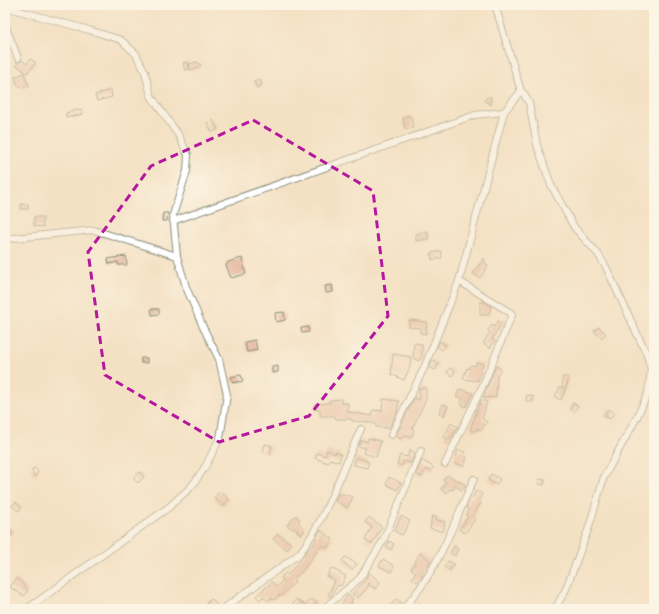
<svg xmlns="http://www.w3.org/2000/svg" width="659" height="614" font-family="Pangolin,sans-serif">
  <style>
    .building { fill: #e5b69d }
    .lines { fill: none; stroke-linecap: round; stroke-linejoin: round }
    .minor-casing { stroke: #8a8f7c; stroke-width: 8 }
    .minor { stroke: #fff; stroke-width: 6 }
    .marked { fill: none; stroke: #b5179e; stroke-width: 3; stroke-dasharray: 8 5; stroke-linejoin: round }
  </style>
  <rect width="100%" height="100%" fill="#fcf5e5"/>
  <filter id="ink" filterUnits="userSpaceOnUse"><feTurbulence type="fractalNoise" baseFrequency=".025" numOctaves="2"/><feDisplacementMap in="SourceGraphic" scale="8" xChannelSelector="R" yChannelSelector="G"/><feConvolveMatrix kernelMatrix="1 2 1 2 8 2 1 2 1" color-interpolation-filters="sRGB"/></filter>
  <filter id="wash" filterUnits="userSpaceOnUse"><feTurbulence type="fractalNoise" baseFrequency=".012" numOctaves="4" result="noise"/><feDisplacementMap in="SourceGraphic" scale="16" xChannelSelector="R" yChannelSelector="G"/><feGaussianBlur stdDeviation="0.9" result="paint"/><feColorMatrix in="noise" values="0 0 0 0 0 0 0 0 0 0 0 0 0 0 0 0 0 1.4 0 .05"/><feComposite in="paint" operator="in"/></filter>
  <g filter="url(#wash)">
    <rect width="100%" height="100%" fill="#f4e1c4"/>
    <g id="blocks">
      <g class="building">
        <polygon points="30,59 36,63 27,73 16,65 22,60 27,64"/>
        <polygon points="188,62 189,69 185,70 183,63"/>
        <polygon points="197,62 201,65 199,68 191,70 189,64"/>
        <polygon points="24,73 29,86 23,88 17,84 15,77"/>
        <polygon points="260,79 262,85 257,88 254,82"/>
        <polygon points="111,90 112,97 97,101 95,95"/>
        <polygon points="487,97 491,97 491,105 484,100"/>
        <polygon points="77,110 82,111 83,114 66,118 66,113"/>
        <polygon points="406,116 411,116 413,128 405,129 403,118 405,118"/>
        <polygon points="213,120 218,129 212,132 207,123"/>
        <rect x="21" y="204" width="7" height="5"/>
        <polygon points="163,213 168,213 167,221 162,221"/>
        <polygon points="34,217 43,217 43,227 34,226"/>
        <polygon points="427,231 429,239 416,241 416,234"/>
        <polygon points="441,251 442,258 432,260 431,253"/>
        <polygon points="126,256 127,265 118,265 118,262 109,264 108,259"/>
        <polygon points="242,258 246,274 231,278 226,265 228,262"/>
        <polygon points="484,258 485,263 488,265 480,278 473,274"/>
        <polygon points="332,285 333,292 326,293 325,286"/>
        <polygon points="480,302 485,302 491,306 489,315 480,315"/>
        <polygon points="151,309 159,309 159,314 152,315"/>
        <polygon points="284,312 285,320 276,322 275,313"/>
        <polygon points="409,320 427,322 426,334 420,333 420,328 409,327"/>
        <polygon points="498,321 502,323 492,339 495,341 490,348 483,343 490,333 488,331 492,325 494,327"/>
        <polygon points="308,327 309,332 302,333 301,328"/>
        <polygon points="599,327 606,334 601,338 594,331"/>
        <polygon points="255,340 257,350 247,352 245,342"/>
        <polygon points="440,341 446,345 442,350 437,347"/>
        <polygon points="414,343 422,344 422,356 419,361 413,358"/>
        <polygon points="393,354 411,357 410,367 404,380 391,374"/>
        <rect x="141" y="358" width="6" height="5"/>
        <polygon points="433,360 439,364 435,370 429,367"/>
        <polygon points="477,362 483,364 478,381 463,379 467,368 469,369 471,365 475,366"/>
        <polygon points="278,366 278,372 272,373 272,367"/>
        <polygon points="496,366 501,369 497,375 496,397 483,398"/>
        <polygon points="450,368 455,371 452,376 447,372"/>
        <polygon points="241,375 243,381 233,383 231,377"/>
        <polygon points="562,377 568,377 568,382 561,400 555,397 560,387 563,388"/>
        <polygon points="419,388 426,388 426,399 412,429 414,430 412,437 403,436 401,439 396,436 414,398 419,400"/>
        <polygon points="460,389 473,393 466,407 460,404 463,399 456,396"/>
        <polygon points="527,395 533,396 532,402 526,401"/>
        <polygon points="341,399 341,403 348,403 348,412 372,416 373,410 382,411 383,399 399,401 397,412 389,428 376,427 376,424 368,422 352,421 352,419 336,419 335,416 320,416 320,410 316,410 315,404 330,403 330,400"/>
        <polygon points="481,400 487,402 482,419 487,422 481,431 477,428 475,432 470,429"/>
        <polygon points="573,403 578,406 574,412 570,409"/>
        <polygon points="443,404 448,406 444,416 439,414"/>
        <polygon points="608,409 614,413 610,419 604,416"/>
        <polygon points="451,423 458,427 449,440 444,437"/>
        <polygon points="368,438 381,441 376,457 363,453 366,448 358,446 361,440 367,442"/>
        <polygon points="265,444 272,446 270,454 263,452"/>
        <polygon points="327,450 335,454 335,452 341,454 339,462 330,459 328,463 315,458 317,453 325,456"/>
        <polygon points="410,450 415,453 411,463 404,461 402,466 397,464 400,455 407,457"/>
        <polygon points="458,450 466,452 464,457 467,457 464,466 454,463"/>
        <polygon points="356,457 369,462 367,468 354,465"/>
        <polygon points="422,460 433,467 431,471 427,469 421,477 416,474"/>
        <polygon points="35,468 38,472 35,477 31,470"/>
        <polygon points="140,472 144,477 138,483 133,478"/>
        <polygon points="491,474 500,479 496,485 488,480"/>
        <polygon points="447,475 466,485 462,490 455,486 453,490 449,489 447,493 441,490 446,482 443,480"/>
        <polygon points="389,477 401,483 397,490 386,484"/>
        <polygon points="539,479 545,480 544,485 538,484"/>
        <polygon points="220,491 229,499 223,506 214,498"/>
        <polygon points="476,491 482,494 479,501 481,503 473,516 476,518 465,533 459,530 468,516 466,515 469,510 466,508 470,498 472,499"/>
        <polygon points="339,493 353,497 347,508 335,501"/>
        <polygon points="16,502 22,508 18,511 12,506"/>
        <polygon points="296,515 300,520 298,522 305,530 301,535 294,528 293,530 287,525"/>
        <polygon points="401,516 410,521 402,535 394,531"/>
        <polygon points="432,516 437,517 436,520 445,522 443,532 430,528"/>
        <polygon points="369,517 382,527 372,544 365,540 372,527 365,522"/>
        <polygon points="9,527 14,533 11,536 5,530"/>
        <polygon points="320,530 333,539 327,548 322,545 304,569 293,580 295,582 281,596 279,595 274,600 271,598 268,601 263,597 260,600 256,596 272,582 277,587 283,580 281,577 286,573 288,575 312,545 313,546"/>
        <polygon points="278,534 292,544 287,550 273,539"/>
        <polygon points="389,541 394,544 391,550 386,547"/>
        <polygon points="454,546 458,549 455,556 450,553"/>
        <polygon points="420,553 431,561 421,575 423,576 418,582 412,578 416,572 411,569"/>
        <polygon points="345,557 357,564 352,570 342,561"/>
        <polygon points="383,559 394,566 391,572 379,566"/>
        <polygon points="448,561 454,564 450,571 444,567"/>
        <polygon points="331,568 346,576 341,586 338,585 330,597 328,595 335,581 327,576"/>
        <polygon points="369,572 380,582 375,589 368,583 367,585 369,586 358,598 352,594 365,581"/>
        <polygon points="17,578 28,590 24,596 10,587"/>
        <polygon points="348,595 353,599 351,602 352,608 345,609 341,605"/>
        <polygon points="212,599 217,605 211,609 206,603"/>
        <polygon points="296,599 306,605 311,599 317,603 312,609 290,609"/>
        <polygon points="396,599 401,602 398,608 388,609"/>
        <polygon points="418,603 425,609 412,609"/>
      </g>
    </g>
  </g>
  <g filter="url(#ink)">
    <use href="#blocks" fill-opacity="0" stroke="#8a8f7c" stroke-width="1"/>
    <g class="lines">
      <g class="minor-casing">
        <g id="minor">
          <polyline points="495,5 521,91 524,94 529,103 537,145 551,185 574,227 598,254 606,267 647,355 651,370 648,393 637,417 604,477 588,530 566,589 555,609"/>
          <polyline points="5,7 89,30 121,40 136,54 145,72 151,96 179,136 188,155 187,171 173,215 177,256 186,287 203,327 219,359 227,395 220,438 205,467 192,486 169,507 27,609"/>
          <polyline points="5,25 18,58"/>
          <polyline points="173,221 475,115 504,112"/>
          <polyline points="5,239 94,230 177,256"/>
          <polyline points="391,435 424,368 459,281 504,112 521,91"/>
          <polyline points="445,464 484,383 512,315 511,313 459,281"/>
          <path d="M223,609L299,554C327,518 341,471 361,429"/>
          <polyline points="323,609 359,579 370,562 383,541 421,451"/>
          <path d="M403,609C438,572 453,524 474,479"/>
        </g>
      </g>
      <use href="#minor" class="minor"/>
    </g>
  </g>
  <path d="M0 0H659V614H0ZM253,120L373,191L388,316L309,416L219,442L105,375L88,252L151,166Z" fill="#f4e1c4" fill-opacity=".55" fill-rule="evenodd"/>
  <path class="marked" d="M253,120L373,191L388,316L309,416L219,442L105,375L88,252L151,166Z"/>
  <rect width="659" height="614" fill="none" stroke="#fcf5e5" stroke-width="20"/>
</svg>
